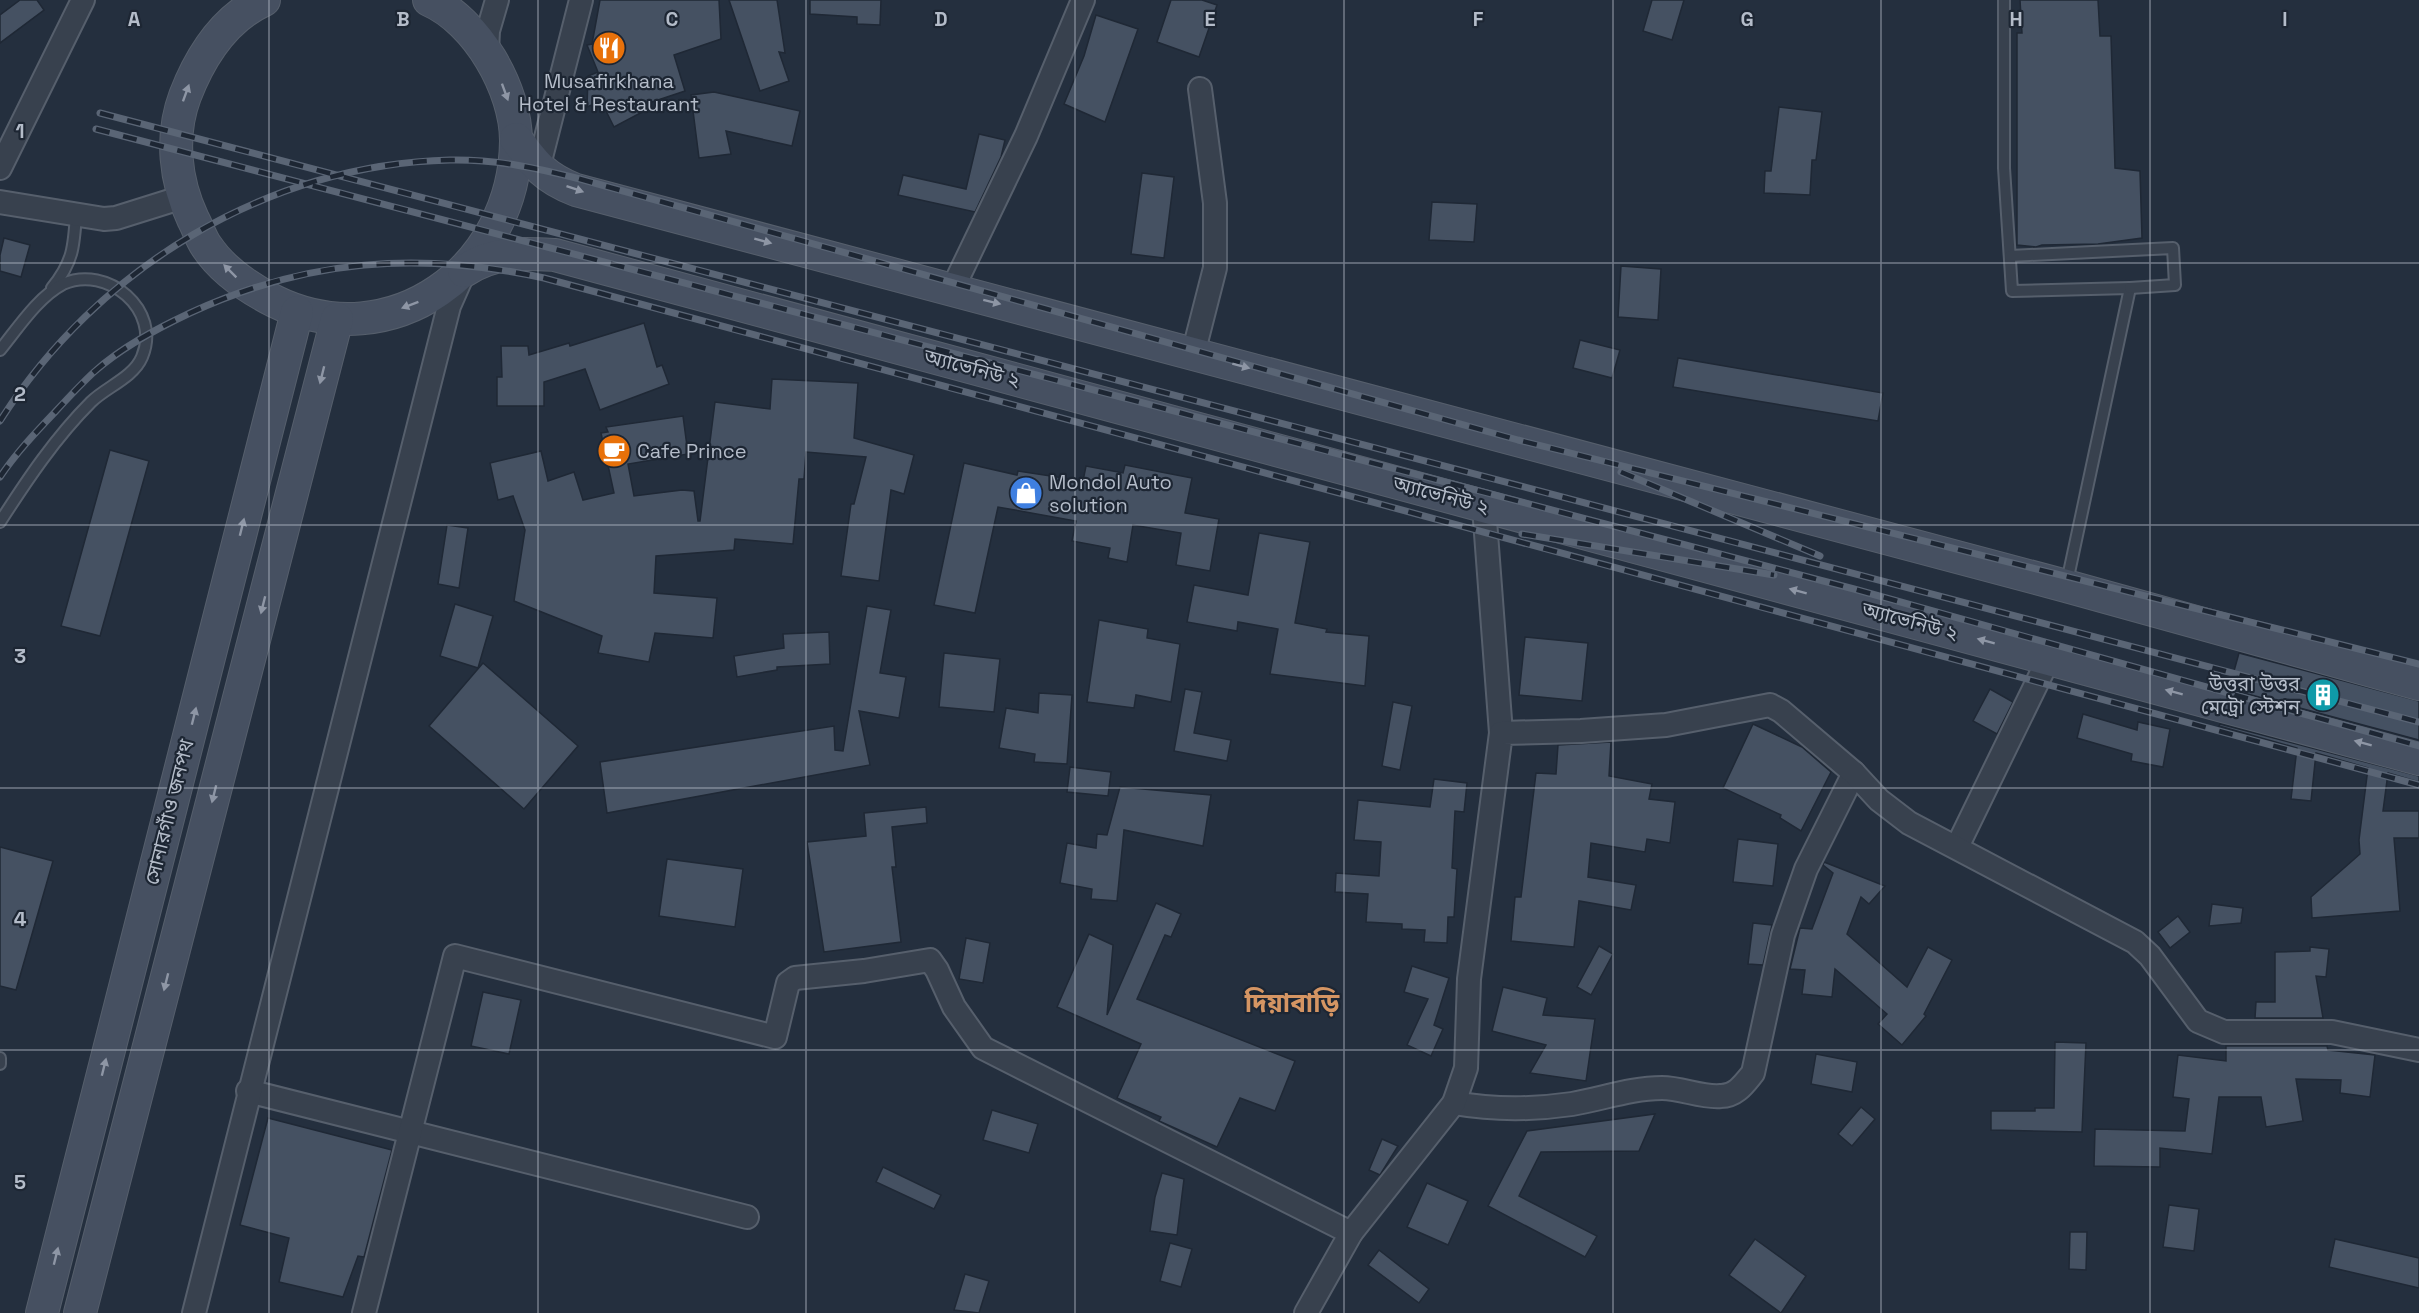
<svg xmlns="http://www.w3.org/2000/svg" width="2419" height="1313" font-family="'Space Grotesk','Noto Sans Bengali',sans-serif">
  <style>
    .building { fill: #455162; stroke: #1f2835; stroke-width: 1.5 }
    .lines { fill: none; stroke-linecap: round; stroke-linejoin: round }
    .service-casing { stroke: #565f6c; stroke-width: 14 }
    .minor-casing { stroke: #565f6c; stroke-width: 26 }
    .secondary-casing { stroke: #565f6c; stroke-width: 34 }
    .service { stroke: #38414e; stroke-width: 10 }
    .minor { stroke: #38414e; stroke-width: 22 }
    .secondary { stroke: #465061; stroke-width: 32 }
    .rail-casing { stroke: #5a6575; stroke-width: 7 }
    .rail { stroke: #1d2633; stroke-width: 4.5; stroke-dasharray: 14; stroke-linecap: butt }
    .oneway { fill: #8e96a5 }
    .grid { fill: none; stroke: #b4bcc9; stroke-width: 1.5; stroke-opacity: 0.55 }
    .labels { text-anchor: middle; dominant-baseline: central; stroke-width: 4.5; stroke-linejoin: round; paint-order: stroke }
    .poi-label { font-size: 20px; fill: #b4bcc9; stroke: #1d2633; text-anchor: start }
    .street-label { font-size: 20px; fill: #b4bcc9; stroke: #1d2633 }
    .district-label { font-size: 26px; font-weight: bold; fill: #d59563; stroke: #1d2633 }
    .grid-label { font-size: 20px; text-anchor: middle; font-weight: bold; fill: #b4bcc9; stroke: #1d2633; stroke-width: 4.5; stroke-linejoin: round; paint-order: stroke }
  </style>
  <rect width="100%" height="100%" fill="#242f3e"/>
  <g class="building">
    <polygon points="20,0 37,0 44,10 0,43 0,15"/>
    <polygon points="600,0 719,0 721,39 674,55 685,91 646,104 648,109 614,127 601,101 587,107 588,76 598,72 587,45 592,44"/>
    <polygon points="729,0 777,0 785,53 779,52 789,81 760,91"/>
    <polygon points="810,0 881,0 880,25 857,24 857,17 810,14"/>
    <polygon points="1171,0 1202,0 1217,5 1199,57 1157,42"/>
    <polygon points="1652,0 1684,0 1672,40 1643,31"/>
    <polygon points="2020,0 2098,0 2100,36 2111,36 2115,168 2140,171 2142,238 2098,244 2042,245 2036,247 2017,245 2017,33 2022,33"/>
    <polygon points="1096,15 1138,29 1105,122 1064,104 1084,56"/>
    <polygon points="714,92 800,111 792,146 726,131 731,154 699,158 691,95"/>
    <polygon points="1779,107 1822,112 1816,160 1812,160 1810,195 1764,193 1765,171 1771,171"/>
    <polygon points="979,134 1005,140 1001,157 975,212 898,195 903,175 966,189"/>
    <polygon points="1142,173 1174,177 1164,258 1131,254"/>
    <polygon points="1432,202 1477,204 1474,242 1429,240"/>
    <polygon points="4,238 30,245 21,277 0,271 0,255"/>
    <polygon points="1621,266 1661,269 1658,320 1618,317"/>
    <polygon points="644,323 657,367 662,365 669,384 600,410 585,369 544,382 544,406 497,406 497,377 502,377 501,346 528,346 529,355 569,343 570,346"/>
    <polygon points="1580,340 1620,350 1612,378 1573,368"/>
    <polygon points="1678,358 1883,393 1878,421 1673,387"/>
    <polygon points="772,379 858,383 854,438 914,455 904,494 891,490 879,581 841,576 851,504 854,504 866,457 806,452 804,479 799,479 793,544 735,539 734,550 656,556 654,593 717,598 713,638 655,633 649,662 598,653 602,636 514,601 525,530 513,496 498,500 490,463 541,451 548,481 574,472 583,500 614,493 601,433 608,432 606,427 683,416 688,454 628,464 634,496 682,490 694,491 698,521 700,521 715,402 770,409"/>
    <polygon points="110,450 149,461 100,636 61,626"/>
    <polygon points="964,463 1017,475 1018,471 1083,481 1086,466 1123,473 1125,465 1192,478 1185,513 1219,519 1210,571 1176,565 1181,533 1133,525 1127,562 1108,558 1110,548 1072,541 1076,521 998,507 975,613 934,605"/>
    <polygon points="447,525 468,528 459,588 438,584"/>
    <polygon points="1259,533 1310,542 1295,623 1327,629 1326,632 1369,636 1365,686 1270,674 1278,629 1238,622 1237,631 1187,622 1194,585 1248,595"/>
    <polygon points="455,604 493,616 478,668 440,656"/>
    <polygon points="867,606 891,610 880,673 906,677 899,718 859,711 870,765 607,813 600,762 834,726 835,750 843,751"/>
    <polygon points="2248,618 2419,664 2419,665"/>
    <polygon points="1099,620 1148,629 1147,638 1180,644 1171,702 1136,695 1134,708 1087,702"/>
    <polygon points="829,632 830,664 777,667 777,670 737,677 734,656 784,648 783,634"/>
    <polygon points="1525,637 1588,643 1582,701 1519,695"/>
    <polygon points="944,653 1000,659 994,712 939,707"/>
    <polygon points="2239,653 2419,701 2419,740 2229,689"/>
    <polygon points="483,663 578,746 524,809 429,726"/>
    <polygon points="1185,689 1202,692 1194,733 1231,740 1227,761 1174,751"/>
    <polygon points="1990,689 2013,702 1997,734 1973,721"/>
    <polygon points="1039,693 1072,695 1067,764 1034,762 1035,754 999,748 1006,708 1038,713"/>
    <polygon points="1393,702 1412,706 1400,770 1382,766"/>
    <polygon points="2083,714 2137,730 2138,722 2170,729 2163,767 2131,761 2132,754 2077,738"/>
    <polygon points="1753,724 1802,747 1831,772 1801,831 1780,818 1781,815 1723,788"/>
    <polygon points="2220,724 2419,776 2419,782 2388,773 2383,811 2419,811 2419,838 2394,838 2400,911 2312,918 2311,897 2360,854 2359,840 2368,768 2316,753 2311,801 2291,799 2297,748 2219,726"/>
    <polygon points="1611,742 1609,776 1652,784 1649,799 1675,802 1670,843 1647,839 1645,852 1591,843 1588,877 1636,885 1631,910 1579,901 1574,947 1511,941 1515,897 1521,897 1536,773 1556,774 1558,745"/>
    <polygon points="1070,767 1111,772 1108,796 1067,792"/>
    <polygon points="1434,779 1467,783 1464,812 1455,811 1452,868 1457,869 1454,917 1448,917 1447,943 1424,942 1425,930 1402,929 1402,924 1366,922 1368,894 1335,892 1336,873 1379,876 1381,842 1354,840 1358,800 1430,807"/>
    <polygon points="1120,787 1211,795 1203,846 1124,830 1117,901 1091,899 1092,889 1060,883 1067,843 1096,848 1097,834 1107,835"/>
    <polygon points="926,807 927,823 892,827 896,867 892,867 901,942 824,952 807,842 866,836 864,813"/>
    <polygon points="1738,839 1778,844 1773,886 1733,882"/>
    <polygon points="0,847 53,861 16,990 0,986"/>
    <polygon points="667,859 743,869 735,927 659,916"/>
    <polygon points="1824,862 1885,886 1869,904 1861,897 1847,934 1907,987 1928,947 1952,960 1924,1014 1926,1016 1902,1045 1878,1024 1887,1014 1835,969 1832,997 1802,994 1805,970 1790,969 1800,928 1812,929 1833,873 1823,865"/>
    <polygon points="1156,903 1181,914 1171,937 1165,935 1137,999 1295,1061 1275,1111 1240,1098 1217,1147 1159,1121 1161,1117 1117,1098 1141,1044 1057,1007 1089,934 1113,945 1107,1015"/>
    <polygon points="2212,904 2243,908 2241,923 2209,926"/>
    <polygon points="2178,916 2190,932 2170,948 2158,932"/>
    <polygon points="1753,923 1772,925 1763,965 1748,964"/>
    <polygon points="966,938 990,943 983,983 959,979"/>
    <polygon points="1599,946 1613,954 1591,995 1577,987"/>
    <polygon points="2310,947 2329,949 2326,977 2316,976 2323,1018 2255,1018 2256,1002 2275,1002 2275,952 2310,951"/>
    <polygon points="1412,966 1449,978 1434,1025 1443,1029 1431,1056 1407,1045 1428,999 1404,992"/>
    <polygon points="1503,987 1547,998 1543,1015 1595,1019 1586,1081 1530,1073 1546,1045 1492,1031"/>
    <polygon points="483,992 521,1000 509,1054 471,1046"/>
    <polygon points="2055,1042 2086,1043 2082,1132 1991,1130 1991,1111 2035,1111 2035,1108 2054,1108"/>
    <polygon points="2226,1046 2327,1046 2328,1050 2375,1055 2370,1097 2340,1093 2341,1080 2296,1079 2303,1121 2266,1127 2261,1097 2219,1097 2212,1154 2160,1148 2160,1167 2094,1166 2095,1129 2185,1131 2189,1099 2173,1097 2178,1055 2226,1061"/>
    <polygon points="1816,1054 1857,1062 1852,1092 1811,1084"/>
    <polygon points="1861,1107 1875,1119 1852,1146 1838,1134"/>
    <polygon points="992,1110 1038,1124 1029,1153 983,1140"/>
    <polygon points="1655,1114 1639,1151 1541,1152 1519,1196 1597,1236 1585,1257 1488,1206 1527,1131"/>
    <polygon points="268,1118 392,1150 364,1257 358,1256 343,1297 279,1282 289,1238 240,1225"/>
    <polygon points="1382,1139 1398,1146 1380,1175 1369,1170"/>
    <polygon points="883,1167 941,1195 934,1209 876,1182"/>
    <polygon points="1162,1173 1184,1179 1177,1235 1150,1231 1155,1197"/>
    <polygon points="1427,1183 1468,1201 1448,1245 1407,1227"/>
    <polygon points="2169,1205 2199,1209 2194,1251 2163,1247"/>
    <polygon points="2070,1232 2087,1232 2086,1270 2069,1269"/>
    <polygon points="1755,1239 1806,1276 1781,1313 1729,1275"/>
    <polygon points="2335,1239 2419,1258 2419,1288 2329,1267"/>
    <polygon points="1170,1243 1192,1249 1181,1287 1160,1281"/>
    <polygon points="1379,1250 1429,1289 1419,1303 1368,1265"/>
    <polygon points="965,1274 989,1281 979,1313 954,1310"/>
  </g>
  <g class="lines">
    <g class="service-casing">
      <g id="service">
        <polyline points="2004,0 2004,168 2012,291 2130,288 2067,582"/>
        <polyline points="2010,256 2173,248 2175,285 2130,288"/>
        <path d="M52,288C73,262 74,247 76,214"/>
        <path d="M0,350C18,328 38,297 63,284C107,264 162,310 142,357C133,378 106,387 91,402C55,438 27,480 0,522"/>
        <polyline points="0,1058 0,1064"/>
      </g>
    </g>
    <g class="minor-casing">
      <g id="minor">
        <polyline points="487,51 488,31 497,0"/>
        <polyline points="0,168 83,0"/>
        <polyline points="538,169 581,0"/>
        <polyline points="0,202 104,219 116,218 183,197"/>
        <polyline points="951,292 1026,136 1083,0"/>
        <polyline points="1193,354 1215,268 1215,203 1200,89"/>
        <polyline points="1484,507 1501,733"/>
        <polyline points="1957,847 2049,658"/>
        <polyline points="248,1091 747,1217"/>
        <path d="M1454,1103C1494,1110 1531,1110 1572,1104C1602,1099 1631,1088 1662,1088C1682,1088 1702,1098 1721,1096C1736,1096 1744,1084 1753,1073L1783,935L1806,869L1854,773"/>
        <polyline points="194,1313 449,306 464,272"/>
        <polyline points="364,1313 455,956 775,1037 788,983 795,978 864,971 930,960 937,970 954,1007 983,1048 1351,1233"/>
        <polyline points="1306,1313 1351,1233 1454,1103 1466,1068 1469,979 1501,733 1581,731 1666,725 1770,705 1781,711 1854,773 1879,800 1909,823 2135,942 2150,956 2198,1021 2224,1032 2332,1032 2419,1050"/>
      </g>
    </g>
    <g class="secondary-casing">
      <g id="secondary">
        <path d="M264,0C225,18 200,57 185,96C170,136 175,181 193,219C198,228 201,239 207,247C223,271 249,288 274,301C392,359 515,268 516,141C516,89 477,21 429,0"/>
        <path d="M516,139C535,165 545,178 576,190L2066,586L2419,684"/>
        <path d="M464,271C494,251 521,253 555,255L2419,759"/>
        <polyline points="42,1313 297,312"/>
        <polyline points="80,1313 337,319"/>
      </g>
    </g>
    <use href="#service" class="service"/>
    <use href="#minor" class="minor"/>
    <use href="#secondary" class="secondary"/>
    <g class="rail-casing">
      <g id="rail">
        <polyline points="100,113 2419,722"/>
        <polyline points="96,129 1854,589 2419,746"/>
        <path d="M0,421C97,268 268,164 450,160C495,159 537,168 580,179L1518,440L2419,664"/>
        <polyline points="1621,472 1820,556"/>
        <path d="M0,477C16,453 36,432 56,411C68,398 81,384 94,372C122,347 156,329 190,313C307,259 419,251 544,278L2419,785"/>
        <polyline points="1522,534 1774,575"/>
      </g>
    </g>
    <use href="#rail" class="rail"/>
  </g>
  <defs><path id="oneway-solid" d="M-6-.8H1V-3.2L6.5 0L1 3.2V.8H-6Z" transform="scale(1.5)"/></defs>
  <g class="oneway">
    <use href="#oneway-solid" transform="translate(505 92) rotate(70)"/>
    <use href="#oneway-solid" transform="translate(186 93) rotate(-70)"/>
    <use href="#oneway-solid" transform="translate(575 189) rotate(19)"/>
    <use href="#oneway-solid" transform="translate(763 241) rotate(15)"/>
    <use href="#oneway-solid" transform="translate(230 271) rotate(-135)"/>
    <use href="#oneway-solid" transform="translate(992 302) rotate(14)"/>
    <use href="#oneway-solid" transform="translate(410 305) rotate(159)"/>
    <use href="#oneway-solid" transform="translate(1241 366) rotate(15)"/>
    <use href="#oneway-solid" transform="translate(322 375) rotate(104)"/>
    <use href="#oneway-solid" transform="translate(242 527) rotate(-76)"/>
    <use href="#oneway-solid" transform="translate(1798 591) rotate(-165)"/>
    <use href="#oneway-solid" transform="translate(263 605) rotate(104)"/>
    <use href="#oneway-solid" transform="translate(1986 641) rotate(-165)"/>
    <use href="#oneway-solid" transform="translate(2174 692) rotate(-165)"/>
    <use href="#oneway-solid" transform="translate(194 716) rotate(-76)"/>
    <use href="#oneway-solid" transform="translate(2363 743) rotate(-165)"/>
    <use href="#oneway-solid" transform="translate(214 794) rotate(104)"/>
    <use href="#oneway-solid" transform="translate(166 982) rotate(104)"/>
    <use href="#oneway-solid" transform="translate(104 1067) rotate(-76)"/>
    <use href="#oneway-solid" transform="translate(56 1256) rotate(-76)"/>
  </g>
  <path class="grid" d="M269,0V1313M538,0V1313M806,0V1313M1075,0V1313M1344,0V1313M1613,0V1313M1881,0V1313M2150,0V1313M0,263H2419M0,525H2419M0,788H2419M0,1050H2419"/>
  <defs>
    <g id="restaurant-disc" transform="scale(1.725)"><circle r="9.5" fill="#e8710a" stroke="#1d2633"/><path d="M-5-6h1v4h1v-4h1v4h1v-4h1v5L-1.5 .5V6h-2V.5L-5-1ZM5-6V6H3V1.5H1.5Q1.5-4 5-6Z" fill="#fff"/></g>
    <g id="cafe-disc" transform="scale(1.725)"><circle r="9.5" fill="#e8710a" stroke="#1d2633"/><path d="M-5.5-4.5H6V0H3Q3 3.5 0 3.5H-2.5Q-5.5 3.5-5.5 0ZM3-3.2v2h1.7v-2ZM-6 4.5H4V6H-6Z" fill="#fff"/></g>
    <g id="shop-disc" transform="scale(1.725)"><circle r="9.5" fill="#3f7fe0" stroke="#1d2633"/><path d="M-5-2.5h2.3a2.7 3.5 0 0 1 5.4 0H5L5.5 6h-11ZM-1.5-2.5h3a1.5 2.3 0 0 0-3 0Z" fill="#fff"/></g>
    <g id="building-disc" transform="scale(1.725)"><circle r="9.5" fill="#0f9aa8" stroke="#1d2633"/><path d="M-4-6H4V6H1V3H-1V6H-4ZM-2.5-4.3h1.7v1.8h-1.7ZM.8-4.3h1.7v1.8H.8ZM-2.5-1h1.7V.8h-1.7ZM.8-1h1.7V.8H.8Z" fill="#fff"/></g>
  </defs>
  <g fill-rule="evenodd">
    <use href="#restaurant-disc" x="609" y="48"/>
    <use href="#cafe-disc" x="614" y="451"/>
    <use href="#shop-disc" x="1026" y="493"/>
    <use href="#building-disc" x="2323" y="695"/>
  </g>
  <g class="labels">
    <g class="poi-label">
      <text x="609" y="81" text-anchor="middle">Musafirkhana<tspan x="609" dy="23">Hotel &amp; Restaurant</tspan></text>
      <text x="637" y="451">Cafe Prince</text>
      <text x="1049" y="482">Mondol Auto<tspan x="1049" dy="23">solution</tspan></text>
      <text x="2300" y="684" text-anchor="end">উত্তরা উত্তর<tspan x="2300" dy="23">মেট্রো স্টেশন</tspan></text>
    </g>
    <g class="street-label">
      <text transform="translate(972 368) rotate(15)">অ্যাভেনিউ ২</text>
      <text transform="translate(1441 495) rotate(15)">অ্যাভেনিউ ২</text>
      <text transform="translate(1910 621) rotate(15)">অ্যাভেনিউ ২</text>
      <text transform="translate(169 812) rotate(-76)">সোনারগাঁও জনপথ</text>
    </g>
    <g class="district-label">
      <text x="1292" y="1003">দিয়াবাড়ি</text>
    </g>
  </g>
  <g class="grid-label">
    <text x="134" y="26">A</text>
    <text x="403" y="26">B</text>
    <text x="672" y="26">C</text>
    <text x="941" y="26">D</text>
    <text x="1210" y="26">E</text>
    <text x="1478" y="26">F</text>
    <text x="1747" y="26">G</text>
    <text x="2016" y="26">H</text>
    <text x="2285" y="26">I</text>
    <text x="20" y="138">1</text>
    <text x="20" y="401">2</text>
    <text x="20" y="663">3</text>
    <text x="20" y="926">4</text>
    <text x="20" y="1189">5</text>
  </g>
</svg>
